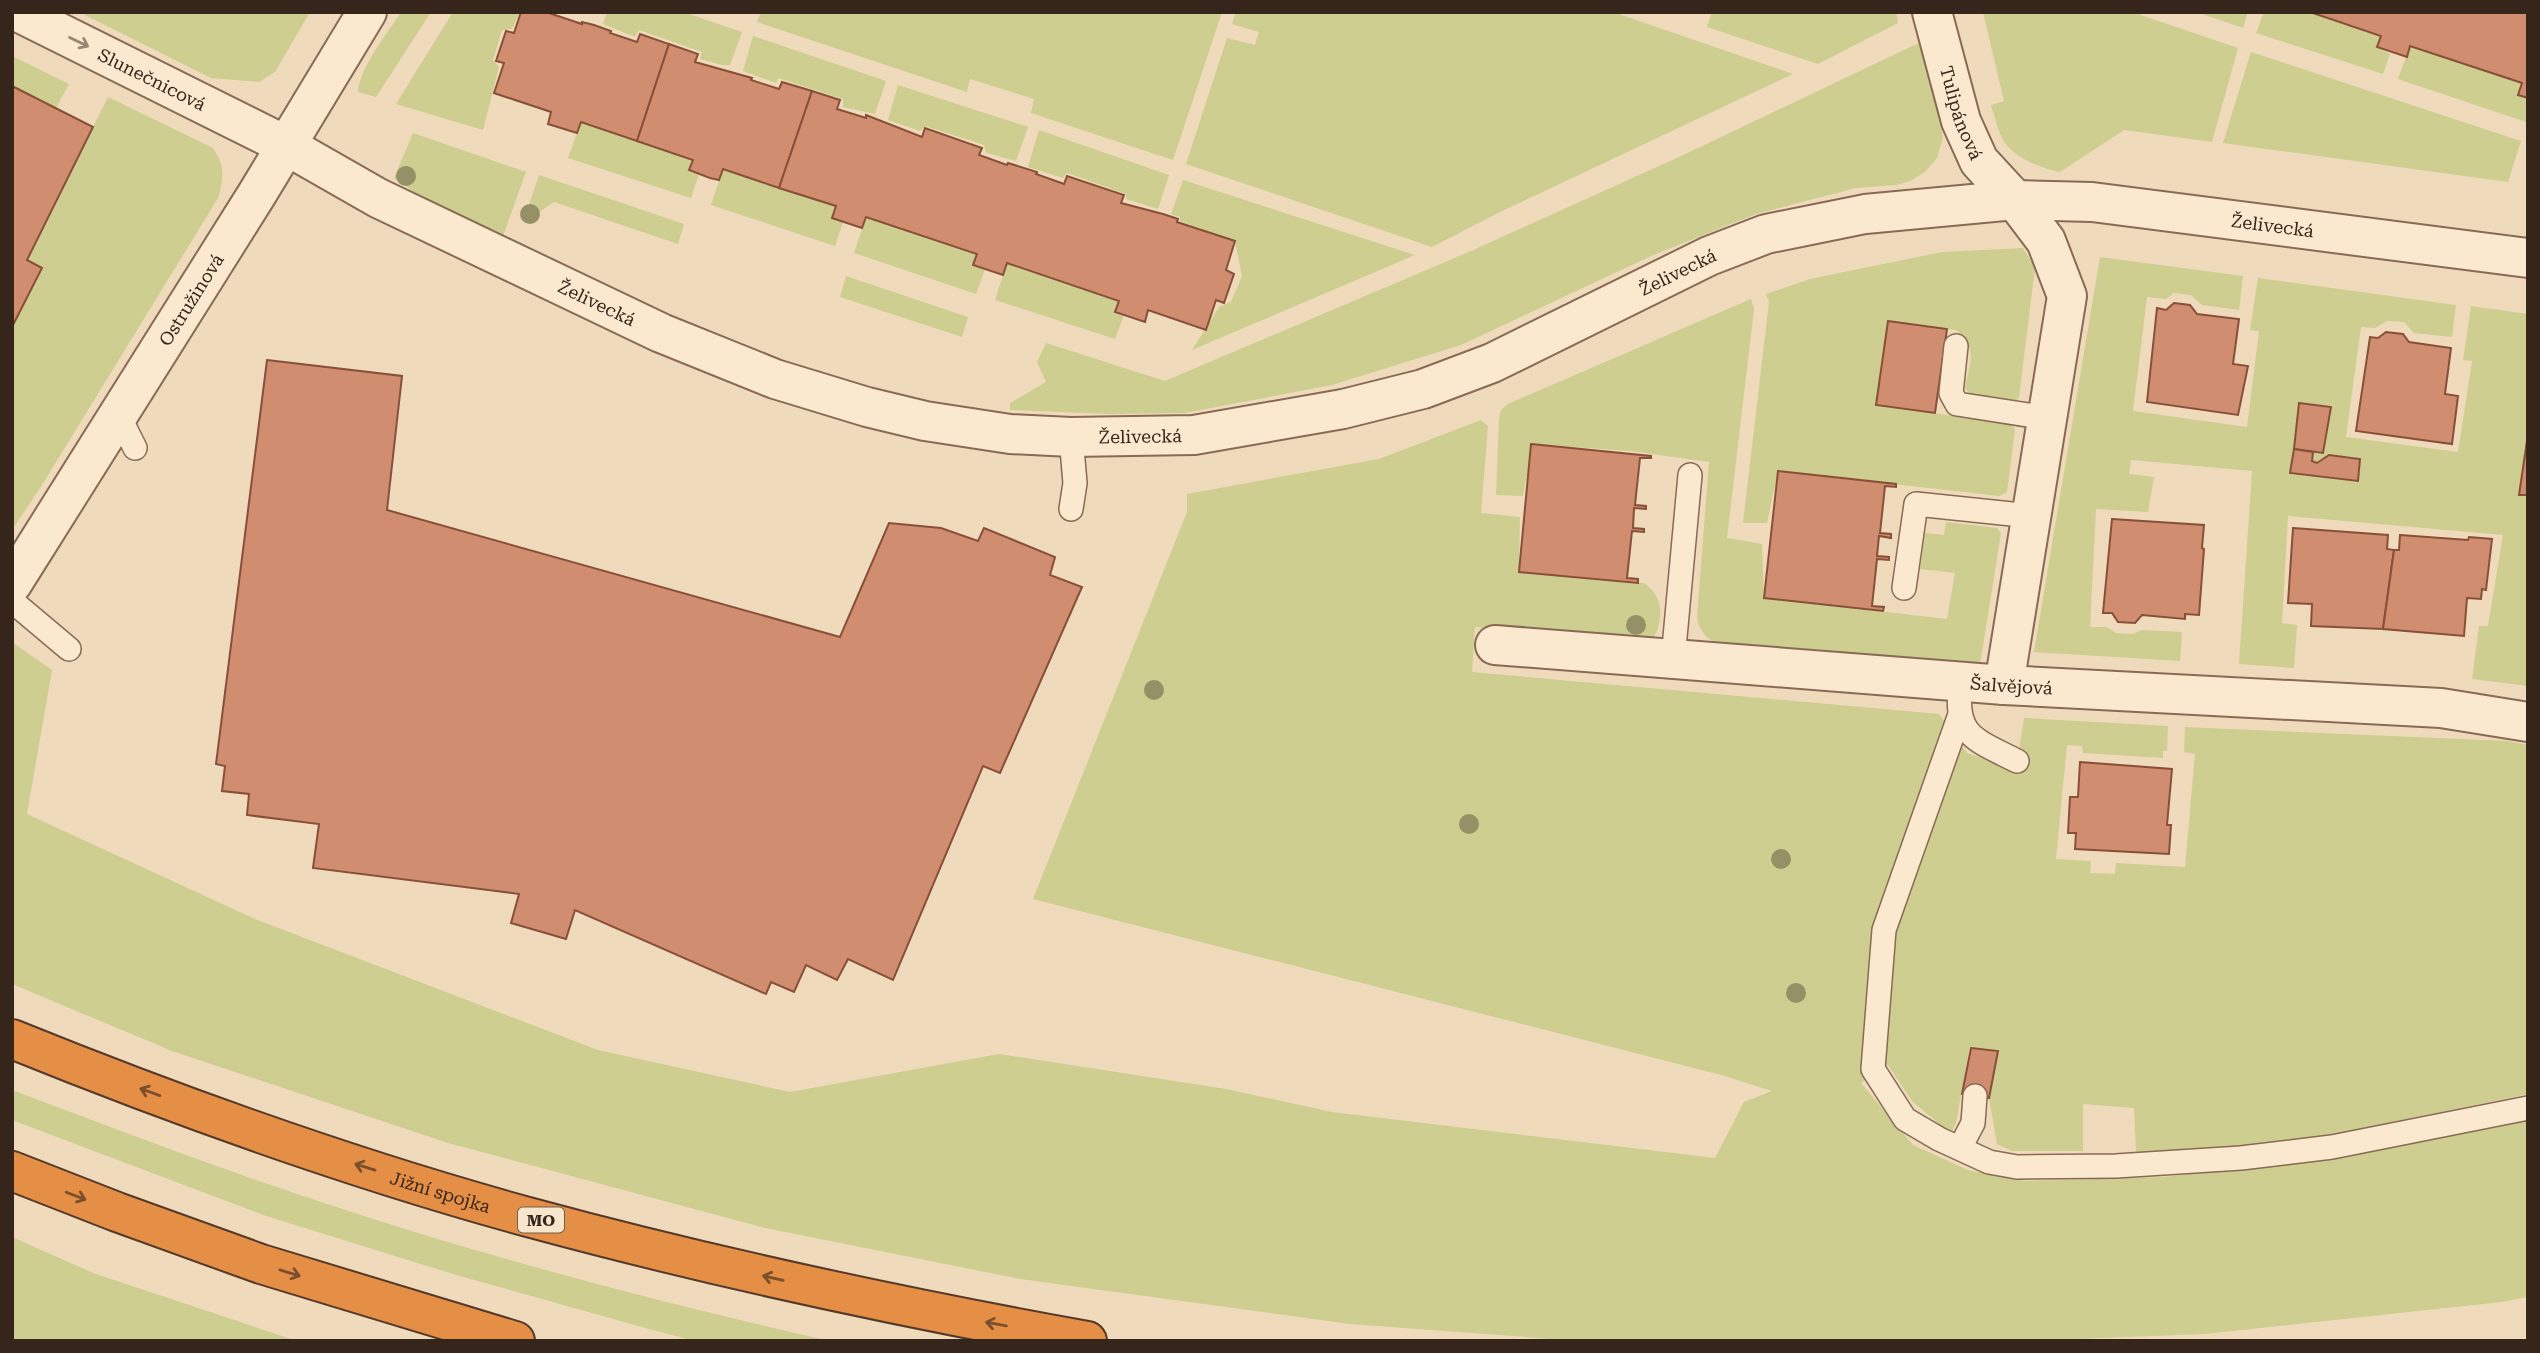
<svg xmlns="http://www.w3.org/2000/svg" width="2540" height="1353" font-family="'Roboto Serif',serif">
  <style>
    .green { fill: #cdce90; fill-rule: evenodd }
    .building { fill: #d08d6f; stroke: #885039; stroke-width: 2 }
    .lines { fill: none; stroke-linecap: round; stroke-linejoin: round }
    .lane-casing { stroke: #886a55; stroke-width: 26 }
    .street-casing { stroke: #886a55; stroke-width: 42 }
    .highway-casing { stroke: #55392a; stroke-width: 42 }
    .lane { stroke: #fae9cf; stroke-width: 23 }
    .street { stroke: #fae9cf; stroke-width: 38 }
    .highway { stroke: #e58e46; stroke-width: 38 }
    .tree { fill: #969066 }
    .oneway { stroke: #988774 }
    .oneway2 { stroke: #7c4f2c }
    .labels { text-anchor: middle; dominant-baseline: central; stroke-width: 6; stroke-linejoin: round; paint-order: stroke }
    .shield { fill: #f7e5cc; stroke: #705f4f; stroke-width: 2 }
    .shield-label { font-size: 16px; font-weight: bold; fill: #36251a }
    .street-label { font-size: 18px; fill: #36251a; stroke: #f7e5cc }
  </style>
  <rect width="100%" height="100%" fill="#f0dabc"/>
  <g class="green">
    <polygon points="79,12 310,12 275,72 259,82 211,78"/>
    <path d="M401,12H431L376,97L358,92C360,67 387,34 401,12Z"/>
    <polygon points="453,12 520,12 512,29 502,30 493,60 499,67 483,130 396,104"/>
    <polygon points="607,12 683,12 742,32 730,65 722,65 700,59 702,52 639,30 635,37 603,24"/>
    <polygon points="761,12 1222,12 1173,160 1031,113 1034,99 970,79 967,92 757,22"/>
    <polygon points="1236,12 1613,12 1793,74 1500,212 1432,247 1186,164 1227,38 1255,45 1259,32 1232,24"/>
    <polygon points="1712,12 1896,12 1898,23 1818,64 1707,27"/>
    <path d="M1983,12H2132L2238,48L2212,142L2124,130L2060,172C2041,168 2017,159 2005,143C1998,133 1995,117 1991,105L2004,101Z"/>
    <polygon points="2196,12 2248,12 2243,28"/>
    <polygon points="2264,12 2310,12 2381,36 2377,47 2390,54 2383,74 2256,33"/>
    <polygon points="753,36 886,81 875,114 843,107 843,99 778,78 776,83 743,71"/>
    <polygon points="1925,40 1943,137 1937,158 1925,172 1910,181 1897,185 1856,188 1756,214 1651,256 1461,345 1332,385 1185,413 1111,414 1010,410 1010,403 1046,382 1037,362 1046,343 1165,381 1471,251 1679,157"/>
    <polygon points="2410,46 2522,83 2518,94 2528,99 2526,122 2398,79"/>
    <polygon points="2251,52 2521,141 2508,182 2223,143"/>
    <polygon points="12,56 69,84 56,108 12,86"/>
    <polygon points="898,85 1028,127 1016,161 986,153 984,145 925,126 920,131 888,120"/>
    <path d="M108,97L213,148C225,166 224,178 218,198L42,485L12,530V327L42,268L27,260Z"/>
    <polygon points="581,122 693,160 689,170 699,174 691,198 568,158"/>
    <polygon points="1039,130 1169,175 1158,209 1126,199 1126,194 1067,173 1063,178 1028,167"/>
    <polygon points="413,133 526,172 503,236 424,199 394,178"/>
    <polygon points="723,169 836,206 832,218 843,222 835,246 711,205"/>
    <polygon points="539,175 684,224 678,244 554,202 523,223"/>
    <polygon points="1183,180 1415,255 1192,350 1219,307 1231,302 1242,276 1235,241 1180,221 1180,217 1171,214"/>
    <polygon points="866,217 977,254 974,265 985,269 976,294 854,253"/>
    <path d="M2023,248L2035,268L2019,397L2014,403L1973,397L1965,388C1969,365 1979,346 1956,330L1888,321L1876,405L2011,424L2015,429L2007,492L1999,496L1778,471L1767,523H1743L1769,302L1766,294L1810,279L1942,252Z"/>
    <path d="M2100,257L2243,276L2239,310L2202,305L2191,295L2174,293L2166,299L2147,297L2133,411L2247,427L2259,331L2250,330L2258,278L2456,305L2452,337L2414,333L2404,322L2387,321L2375,328L2361,327L2346,437L2458,452L2472,361L2463,360L2471,306L2528,314V434L2519,494L2528,495V686L2472,679L2479,626H2488L2503,535L2288,516L2282,623L2297,625L2294,668L2239,664L2252,471L2131,460L2129,474L2154,477L2148,512L2096,509L2090,627H2107L2116,633L2133,634L2142,630L2182,632L2180,661L2034,652ZM2299,403L2331,407L2323,452H2313L2312,461L2317,463L2329,455L2359,459L2358,481L2291,473Z"/>
    <polygon points="1007,263 1119,301 1124,315 1115,339 995,300"/>
    <polygon points="846,276 968,317 962,337 840,297"/>
    <path d="M1751,299L1754,309L1727,538L1762,544L1764,598L1947,619L1955,573L1920,569L1925,533L1944,535L1946,522L1997,528L2001,533L1980,665L1721,644C1706,640 1700,632 1697,617L1709,462L1630,451L1532,444L1523,496L1496,495L1499,418L1501,410L1508,404Z"/>
    <path d="M1481,420L1488,426L1481,513L1520,517L1519,572L1644,583C1663,595 1664,619 1654,637L1638,641L1475,627L1472,672L1939,714L1967,753L2016,769L2024,718L2168,726L2167,751H2163V758L2083,753L2082,746L2067,745L2056,859L2091,861L2090,873L2115,874L2116,863L2185,867L2195,754L2184,752L2185,727L2508,741L2528,745V1094L2329,1135L2229,1148L2136,1152L2134,1108L2083,1104V1151H2012L1997,1144L1989,1098L1997,1051L1971,1048L1970,1045L1956,1123L1951,1134L1912,1101L1888,1065L1861,1083L1913,1145L1968,1170L2025,1181L2163,1177L2327,1159L2528,1119V1297L2502,1302L2205,1334L2023,1341H1579L1350,1324L1020,1279L765,1228L448,1143L172,1051L12,984V642L52,670L27,814L255,919L598,1050L790,1092L999,1054L1226,1089L1332,1112L1715,1158L1744,1102L1772,1091L1725,1076L1033,899L1187,512V494L1379,459Z"/>
    <path d="M12,1090C118,1130 223,1170 330,1205C494,1259 662,1303 830,1341H695L649,1329L453,1274L266,1216L12,1120Z"/>
    <polygon points="12,1237 93,1273 297,1341 18,1341 12,1338"/>
  </g>
  <g class="building">
    <polygon points="521,12 546,12 582,24 582,22 594,25 611,31 610,33 637,42 640,34 669,44 637,141 581,122 577,133 548,124 551,112 494,93 504,63 496,61 506,31 514,33"/>
    <polygon points="2310,12 2528,12 2528,98 2518,95 2522,83 2410,46 2407,57 2377,47 2381,36"/>
    <polygon points="669,44 698,54 695,62 752,78 751,80 779,89 782,82 812,91 779,188 723,169 719,180 710,178 689,170 693,160 637,141"/>
    <polygon points="12,86 93,127 27,260 42,268 12,327"/>
    <polygon points="812,91 840,100 837,109 866,118 866,115 922,137 925,128 982,148 979,155 1007,165 1008,163 1037,172 1036,174 1064,184 1067,176 1124,195 1121,203 1163,214 1178,219 1177,222 1235,241 1226,270 1234,274 1224,303 1216,300 1206,330 1148,310 1145,322 1115,312 1119,301 1007,263 1003,275 973,265 977,254 866,217 862,228 832,218 836,206 779,188"/>
    <polygon points="2174,303 2190,305 2197,314 2239,319 2233,364 2248,366 2238,415 2147,402 2157,308 2166,310"/>
    <polygon points="1888,321 1947,329 1935,413 1876,405"/>
    <polygon points="2386,332 2403,334 2409,342 2451,348 2445,394 2458,396 2452,444 2356,431 2370,337 2378,338"/>
    <polygon points="267,360 402,376 387,510 840,637 889,523 941,528 978,541 984,528 1055,557 1050,575 1082,587 1000,773 983,766 893,980 848,959 837,980 806,965 794,992 771,982 766,994 575,910 566,939 511,923 519,894 313,868 319,824 247,815 249,794 222,791 225,766 216,764"/>
    <polygon points="2299,403 2331,407 2323,453 2294,449"/>
    <polygon points="2528,434 2528,495 2519,495"/>
    <polygon points="1531,444 1651,456 1651,458 1640,458 1635,505 1646,506 1646,509 1634,508 1633,528 1644,529 1644,532 1632,531 1627,578 1638,579 1638,583 1519,572"/>
    <polygon points="2294,449 2313,452 2312,461 2317,463 2329,455 2360,459 2358,481 2290,473"/>
    <polygon points="1778,471 1896,484 1896,487 1885,486 1880,533 1891,534 1891,538 1879,536 1877,556 1889,557 1889,560 1877,559 1872,606 1884,607 1883,611 1764,598"/>
    <polygon points="2112,519 2204,525 2202,548 2204,549 2199,615 2185,614 2185,619 2142,615 2135,623 2118,622 2112,613 2103,613"/>
    <polygon points="2293,528 2388,535 2387,549 2394,550 2383,629 2311,626 2312,604 2288,603"/>
    <polygon points="2400,535 2468,540 2469,537 2492,539 2486,590 2482,589 2481,599 2467,598 2464,636 2383,629 2394,550 2399,550"/>
    <polygon points="2080,762 2172,769 2167,825 2171,825 2169,854 2075,849 2076,833 2068,833 2070,797 2078,797"/>
    <polygon points="1971,1048 1998,1051 1989,1098 1962,1094"/>
  </g>
  <g class="lines">
    <g class="lane-casing">
      <g id="lane">
        <polyline points="1956,346 1951,393 1957,404 2047,418"/>
        <polyline points="118,414 135,448"/>
        <polyline points="1071,509 1075,483 1071,437"/>
        <polyline points="1904,588 1916,504 2031,516"/>
        <polyline points="12,601 69,649"/>
        <polyline points="1673,659 1690,475"/>
        <path d="M1961,681C1953,736 1974,739 2017,761"/>
        <polyline points="1959,717 1884,930 1873,1069 1905,1119 1939,1139 1989,1162 2017,1167 2116,1166 2241,1158 2332,1147 2528,1108"/>
        <polyline points="1960,1148 1973,1123 1975,1096"/>
      </g>
    </g>
    <g class="street-casing">
      <g id="street">
        <path id="s1" d="M18,12L287,146L378,198L661,333L775,379L867,407L925,421L1010,434L1071,437L1194,435L1343,409L1423,389L1492,363L1709,256L1766,234L1865,214L2015,200L2092,202L2528,258"/>
        <path id="s2" d="M1932,12L1961,121L1979,161L2015,200L2046,241L2067,296L2004,685"/>
        <path id="s3" d="M12,584L257,194L367,12"/>
        <path id="s4" d="M1495,645L2004,685L2441,708L2528,722"/>
      </g>
    </g>
    <g class="highway-casing">
      <g id="highway">
        <path id="s5" d="M12,1039C180,1107 353,1169 528,1217C712,1267 899,1307 1087,1341"/>
        <polyline points="12,1171 117,1212 261,1264 515,1341"/>
      </g>
    </g>
    <use href="#lane" class="lane"/>
    <use href="#street" class="street"/>
    <use href="#highway" class="highway"/>
  </g>
  <g class="tree">
    <circle cx="406" cy="176" r="10"/>
    <circle cx="530" cy="214" r="10"/>
    <circle cx="1636" cy="625" r="10"/>
    <circle cx="1154" cy="690" r="10"/>
    <circle cx="1469" cy="824" r="10"/>
    <circle cx="1781" cy="859" r="10"/>
    <circle cx="1796" cy="993" r="10"/>
  </g>
  <defs><path id="oneway-shaft" d="M-6 0H5M1.5-3L5.5 0L1.5 3" fill="none" stroke-width="1.6" stroke-linecap="round" stroke-linejoin="round" transform="scale(1.75)"/></defs>
  <use class="oneway" href="#oneway-shaft" transform="translate(79 42) rotate(26)"/>
  <g class="oneway2">
    <use href="#oneway-shaft" transform="translate(150 1092) rotate(-160)"/>
    <use href="#oneway-shaft" transform="translate(365 1167) rotate(-163)"/>
    <use href="#oneway-shaft" transform="translate(76 1196) rotate(21)"/>
    <use href="#oneway-shaft" transform="translate(290 1273) rotate(17)"/>
    <use href="#oneway-shaft" transform="translate(773 1278) rotate(-167)"/>
    <use href="#oneway-shaft" transform="translate(996 1324) rotate(-170)"/>
  </g>
  <g class="labels">
    <rect class="shield" x="518" y="1207.5" width="46" height="25" rx="5"/>
    <g class="shield-label">
      <text x="541" y="1220">MO</text>
    </g>
    <g class="street-label">
      <text stroke="none"><textPath href="#s1" startOffset="150">Slunečnicová</textPath></text>
      <text stroke="none"><textPath href="#s2" startOffset="105">Tulipánová</textPath></text>
      <text stroke="none"><textPath href="#s1" startOffset="2389">Želivecká</textPath></text>
      <text stroke="none"><textPath href="#s1" startOffset="1782">Želivecká</textPath></text>
      <text stroke="none"><textPath href="#s3" startOffset="336">Ostružinová</textPath></text>
      <text stroke="none"><textPath href="#s1" startOffset="648">Želivecká</textPath></text>
      <text stroke="none"><textPath href="#s1" startOffset="1214">Želivecká</textPath></text>
      <text stroke="none"><textPath href="#s4" startOffset="518">Šalvějová</textPath></text>
      <text stroke="none"><textPath href="#s5" startOffset="455">Jižní spojka</textPath></text>
    </g>
  </g>
  <rect width="2540" height="1353" fill="none" stroke="#36251a" stroke-width="28"/>
</svg>
